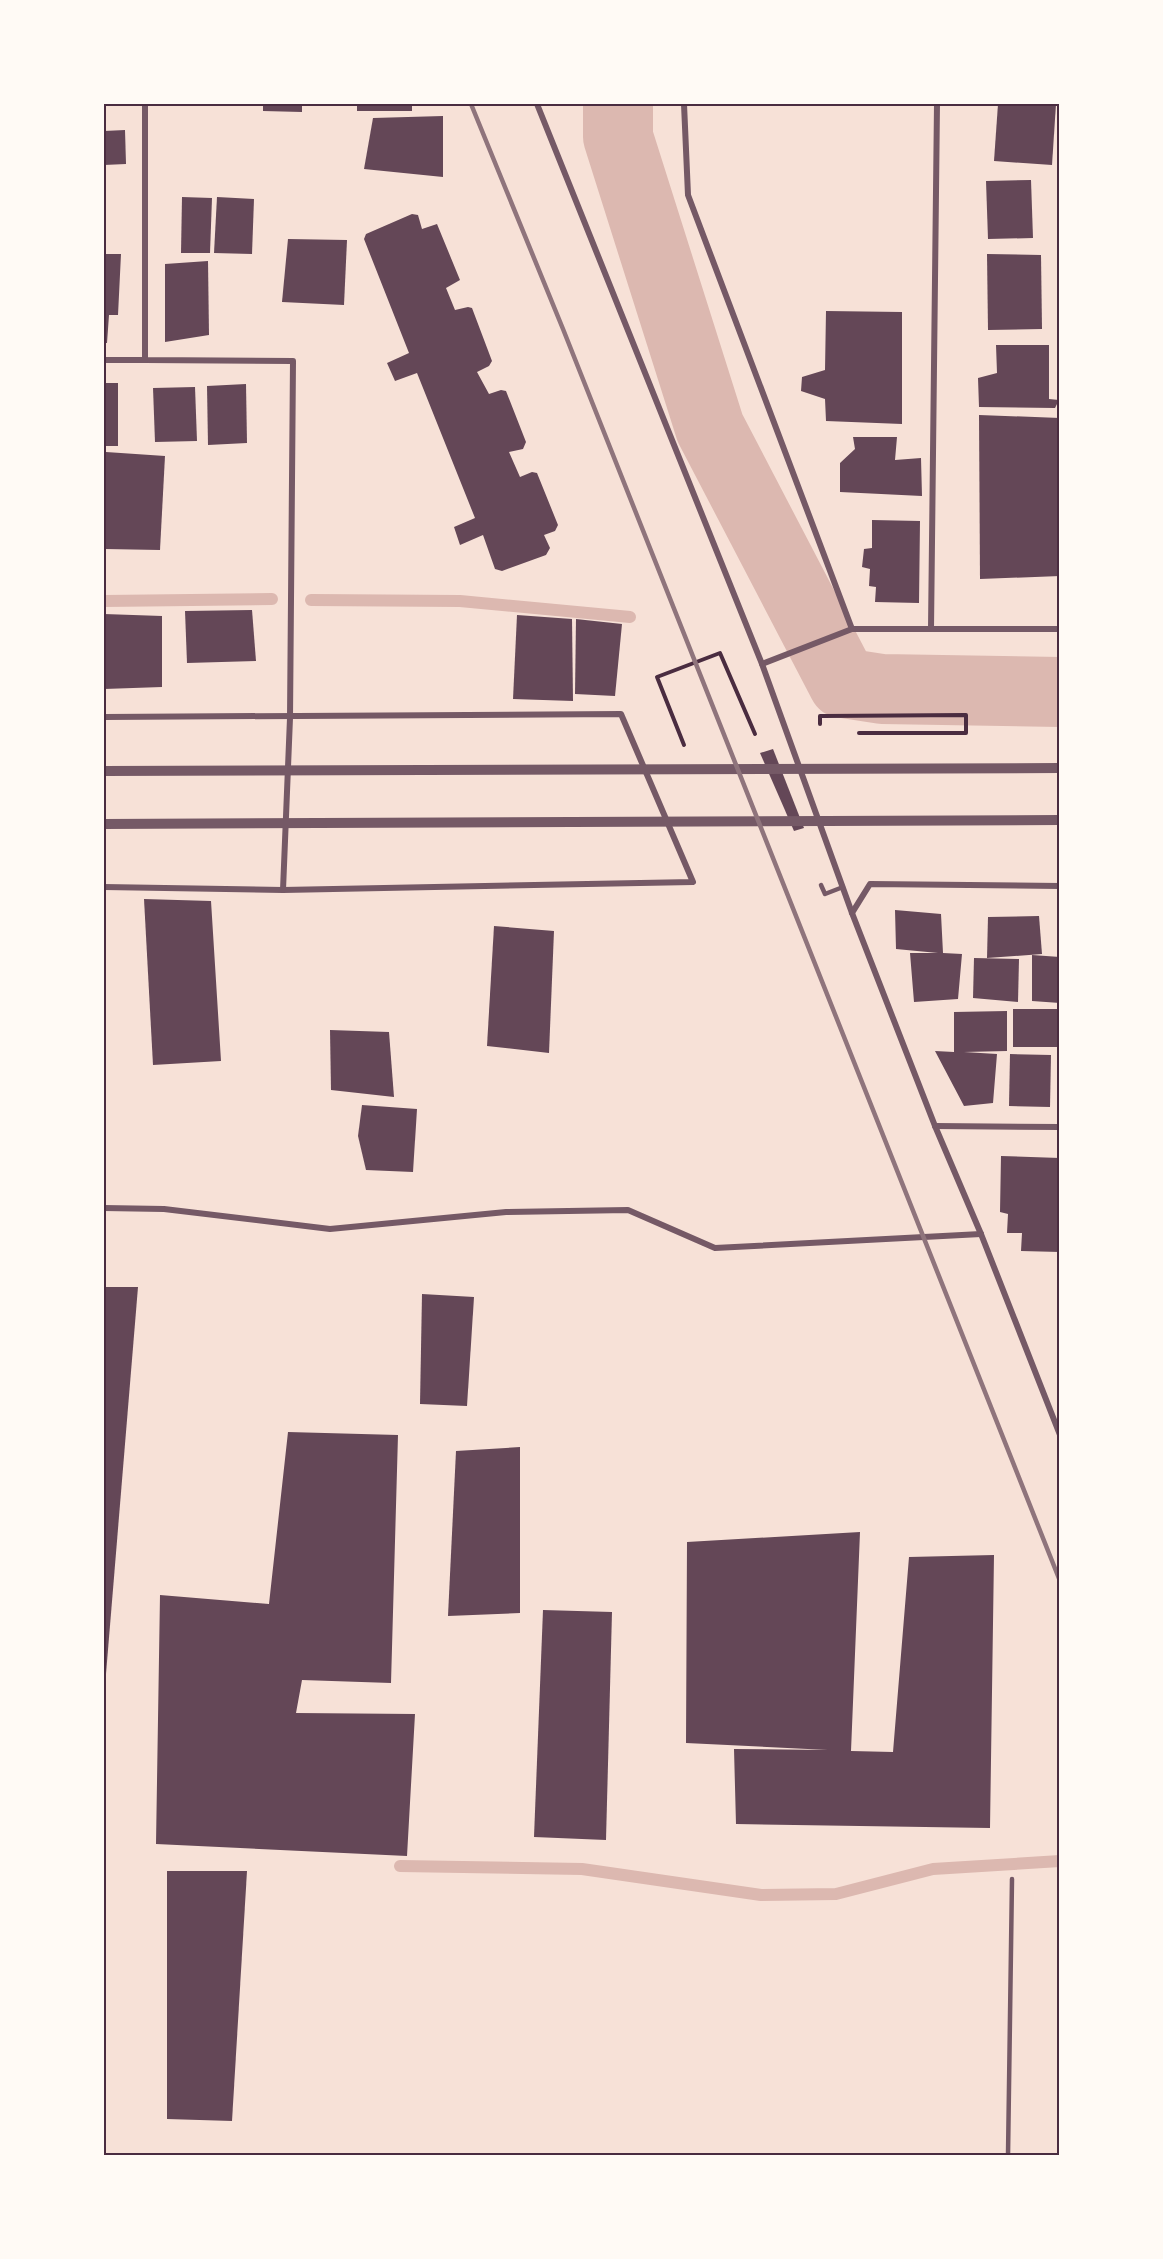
<svg xmlns="http://www.w3.org/2000/svg" width="1163" height="2259" font-family="'PT Serif',serif">
  <style>
    .lines { fill: none; stroke-linecap: round; stroke-linejoin: round }
    .stream { stroke: #dcb8b0; stroke-width: 12 }
    .river { stroke: #dcb8b0; stroke-width: 70 }
    .building { fill: #644757 }
    .path { stroke: #4a2c40; stroke-width: 4 }
    .service { stroke: #755966; stroke-width: 4.5 }
    .minor { stroke: #755966; stroke-width: 6 }
    .tertiary { stroke: #755966; stroke-width: 10 }
    .rail { stroke: #8f747c; stroke-width: 4.5 }
    .neatline { fill: none; stroke: #4a2c40; stroke-width: 2 }
  </style>
  <rect width="100%" height="100%" fill="#f7e1d7"/>
  <g class="lines">
    <g class="stream">
      <polyline points="311,600 460,601 630,617"/>
      <polyline points="104,601 272,599"/>
      <polyline points="400,1866 582,1869 761,1895 836,1894 933,1869 1060,1861"/>
    </g>
    <polyline class="river" points="618,104 618,137 710,428 843,683 882,689 1060,692"/>
  </g>
  <g class="building">
    <polygon points="263,104 302,104 302,112 263,111"/>
    <rect x="357" y="104" width="55" height="7"/>
    <polygon points="998,104 1056,104 1052,165 994,161"/>
    <polygon points="443,116 443,177 364,169 373,118"/>
    <polygon points="125,130 126,164 104,165 104,131"/>
    <polygon points="1031,180 1033,238 988,239 986,181"/>
    <polygon points="182,197 212,198 210,253 181,253"/>
    <polygon points="217,197 254,199 252,254 214,253"/>
    <polygon points="412,214 418,215 422,229 437,224 460,280 446,288 455,310 468,307 472,308 492,361 489,366 477,372 489,394 501,390 506,391 526,442 523,449 509,452 520,477 532,472 537,473 558,525 555,531 544,535 550,548 546,555 502,571 495,569 483,535 460,545 454,527 475,518 417,373 395,381 387,363 409,353 364,239 366,234"/>
    <polygon points="288,239 347,240 344,305 282,302"/>
    <polygon points="104,254 121,254 118,315 109,315 107,343 104,343"/>
    <polygon points="987,254 1041,255 1042,329 988,330"/>
    <polygon points="208,261 209,335 165,342 165,264"/>
    <polygon points="826,311 902,312 902,424 826,421 825,399 801,391 802,377 825,370"/>
    <polygon points="996,345 1049,345 1049,399 1059,400 1055,408 979,407 978,378 997,373"/>
    <rect x="104" y="383" width="14" height="63"/>
    <polygon points="246,384 247,443 208,445 207,386"/>
    <polygon points="195,387 197,441 155,442 153,388"/>
    <polygon points="979,415 1060,418 1060,576 980,579"/>
    <polygon points="853,437 897,437 895,460 921,458 922,496 840,492 840,463 855,449"/>
    <polygon points="106,452 165,456 160,550 105,549 104,476"/>
    <polygon points="872,520 920,521 919,603 875,602 876,587 869,586 870,569 862,567 864,549 872,548"/>
    <polygon points="252,610 256,661 187,663 185,611"/>
    <polygon points="104,614 162,616 162,687 104,689"/>
    <polygon points="517,615 572,619 573,701 513,699"/>
    <polygon points="576,619 622,624 615,696 575,694"/>
    <polygon points="773,749 804,828 794,831 760,753"/>
    <polygon points="144,899 211,901 221,1061 153,1065"/>
    <polygon points="895,910 941,914 943,953 962,954 958,999 914,1002 910,953 938,953 896,949"/>
    <polygon points="1039,916 1042,954 987,958 988,917"/>
    <polygon points="494,926 554,931 549,1053 487,1046"/>
    <polygon points="1032,955 1060,957 1060,1003 1032,1001"/>
    <polygon points="974,958 1019,959 1018,1002 973,998"/>
    <rect x="1013" y="1009" width="47" height="38"/>
    <polygon points="1007,1011 1007,1051 964,1052 997,1054 993,1103 964,1106 935,1051 954,1052 954,1012"/>
    <polygon points="330,1030 389,1032 394,1097 331,1090"/>
    <polygon points="1010,1054 1051,1055 1050,1107 1009,1106"/>
    <polygon points="362,1105 417,1109 413,1172 366,1170 358,1136"/>
    <polygon points="1001,1156 1060,1158 1060,1252 1021,1251 1022,1233 1007,1233 1008,1214 1000,1212"/>
    <polygon points="104,1287 138,1287 105,1686 104,1686"/>
    <polygon points="422,1294 474,1297 467,1406 420,1404"/>
    <polygon points="288,1432 398,1435 391,1683 302,1680 296,1713 415,1714 407,1856 156,1844 160,1595 269,1604"/>
    <polygon points="520,1447 520,1613 448,1616 456,1451"/>
    <polygon points="860,1532 851,1751 893,1752 909,1557 994,1555 990,1828 736,1824 734,1749 828,1750 686,1743 687,1542"/>
    <polygon points="543,1610 612,1612 606,1840 534,1837"/>
    <polygon points="167,1871 247,1871 232,2121 167,2119"/>
  </g>
  <g class="lines">
    <g class="path">
      <polyline points="820,724 820,716 823,716 966,715 966,733 859,733"/>
      <polyline points="684,745 657,677 720,653 755,734"/>
    </g>
    <g class="service">
      <polyline points="821,885 825,894 843,887"/>
      <polyline points="1008,2156 1012,1879"/>
    </g>
    <g class="minor">
      <polyline points="145,104 145,360 293,361 290,718 283,890"/>
      <polyline points="537,104 762,664 852,913 935,1126 981,1234 1060,1435"/>
      <polyline points="684,104 688,195 852,629"/>
      <polyline points="104,360 145,360"/>
      <polyline points="931,629 937,104"/>
      <polyline points="762,664 852,629 1060,629"/>
      <polyline points="104,717 621,714 693,882 283,890 104,887"/>
      <polyline points="852,913 870,884 1060,886"/>
      <polyline points="935,1126 1060,1127"/>
      <polyline points="104,1208 164,1209 330,1229 506,1212 628,1210 715,1248 981,1234"/>
    </g>
    <g class="tertiary">
      <polyline points="104,771 1060,768"/>
      <polyline points="104,824 1060,820"/>
    </g>
    <polyline class="rail" points="471,104 563,329 1060,1581"/>
  </g>
  <rect width="1163" height="2259" fill="none" stroke="#fffaf5" stroke-width="210"/>
  <rect x="105" y="105" width="953" height="2049" class="neatline"/>
</svg>
